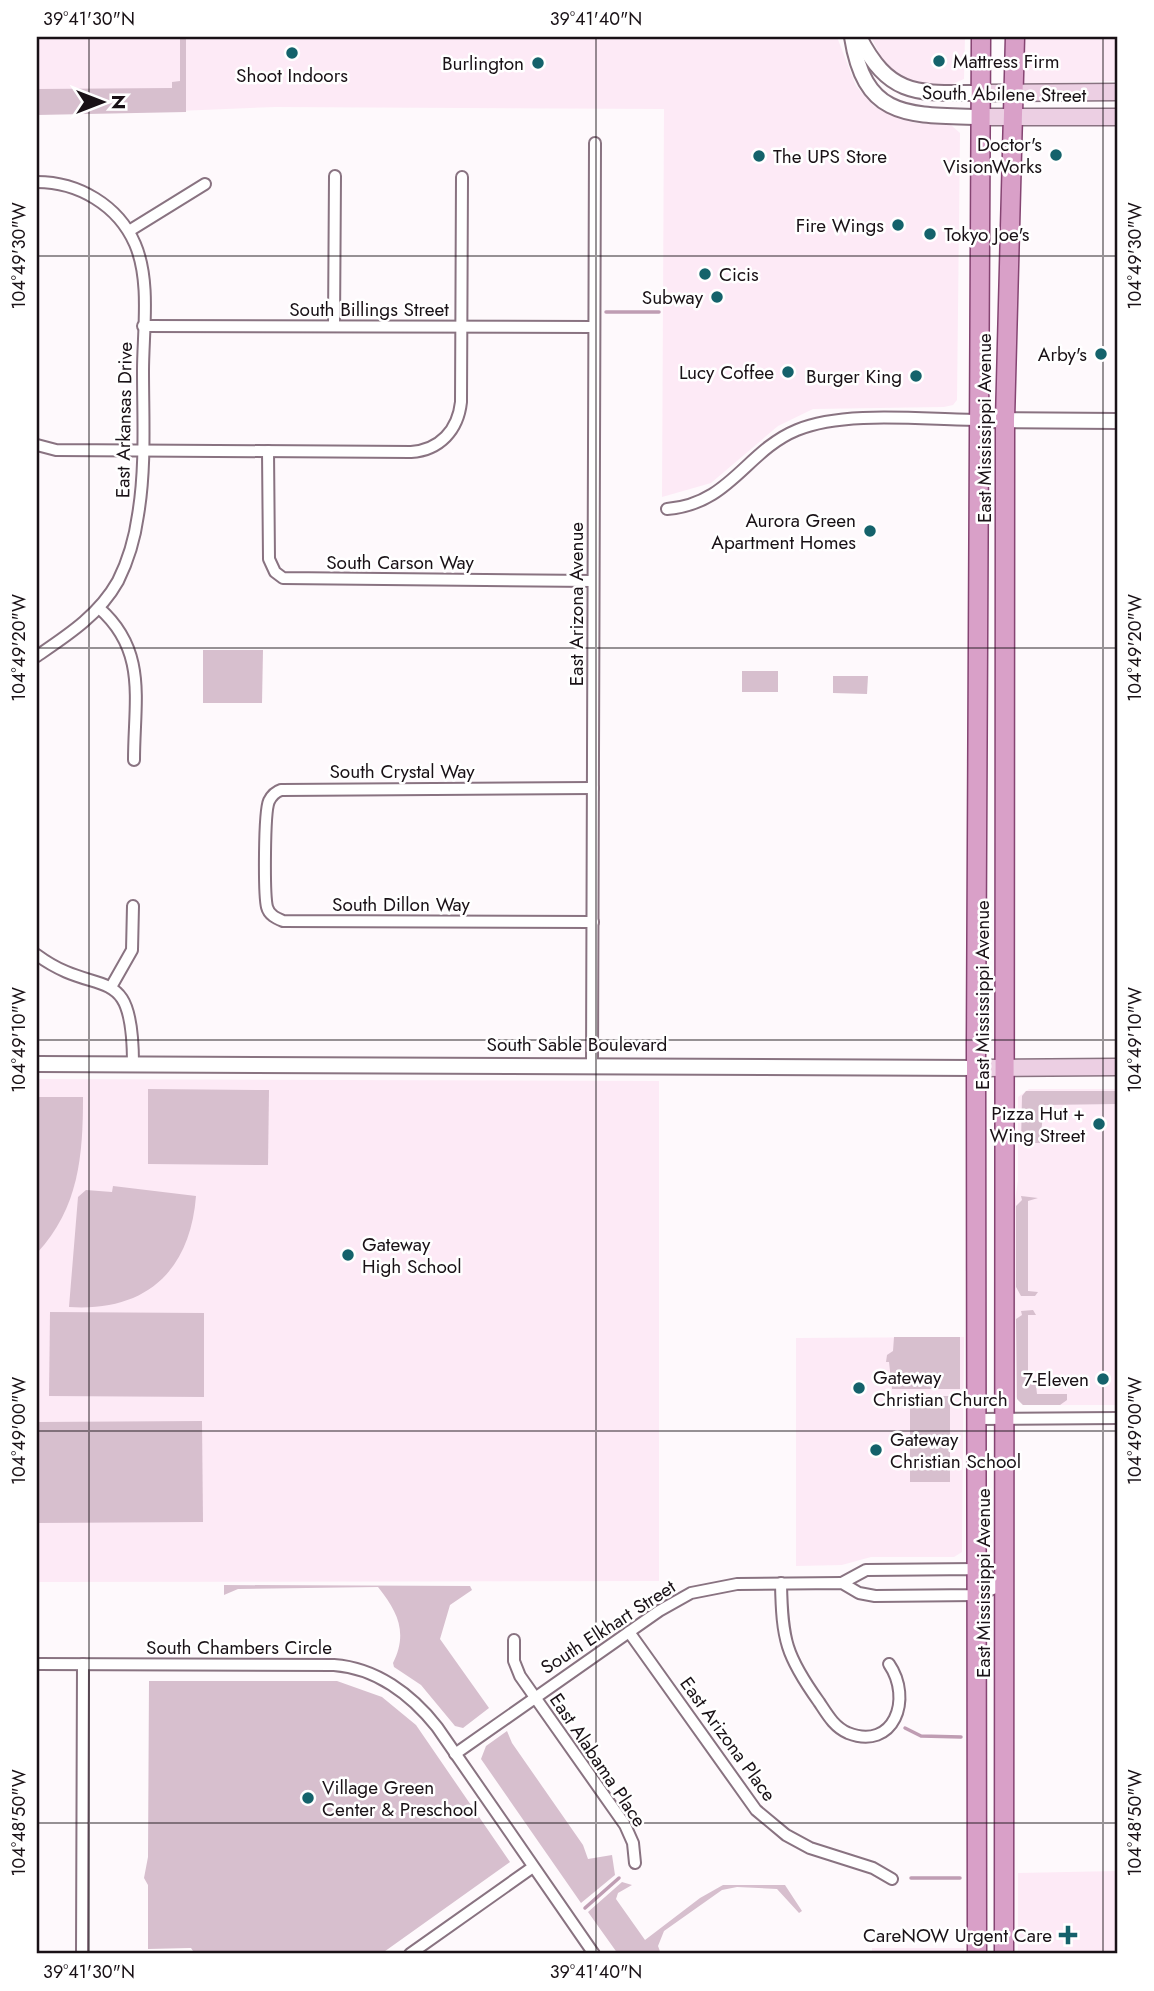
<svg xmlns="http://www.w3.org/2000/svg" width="1154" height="1991" font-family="Jost,sans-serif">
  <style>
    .built { fill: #fdeaf6 }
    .green { fill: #d7bfce }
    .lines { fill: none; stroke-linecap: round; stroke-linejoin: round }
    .stream { stroke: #bf9db3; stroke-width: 3.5 }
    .minor-casing { stroke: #897381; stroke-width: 14 }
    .tertiary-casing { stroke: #897381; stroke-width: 18 }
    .secondary-casing { stroke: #897381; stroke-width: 19 }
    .primary-casing { stroke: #854472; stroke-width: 21 }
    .minor { stroke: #fff; stroke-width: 10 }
    .tertiary { stroke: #fff; stroke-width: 14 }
    .secondary { stroke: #eccfe3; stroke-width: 16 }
    .primary { stroke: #d9a0c8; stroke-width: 18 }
    .ticks { fill: none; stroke: #191116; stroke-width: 2; stroke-opacity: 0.45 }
    .poi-dot { fill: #14626b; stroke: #fff; stroke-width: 2.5 }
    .labels { text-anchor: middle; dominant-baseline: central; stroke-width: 5; stroke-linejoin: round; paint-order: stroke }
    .poi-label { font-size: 19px; fill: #191116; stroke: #fff; text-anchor: end }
    .street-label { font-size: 19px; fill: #191116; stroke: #fff }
    .neatline { fill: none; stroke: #191116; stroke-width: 2.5 }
    .ticks-label { font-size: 18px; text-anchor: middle; fill: #191116 }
  </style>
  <rect width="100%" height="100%" fill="#fef9fc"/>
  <g class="built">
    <polygon points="37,37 837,37 856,86 875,107 915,123 951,125 960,133 957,400 953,405 944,407 813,409 778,426 711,483 662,497 664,109 275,107 178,111 37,98"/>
    <polygon points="871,37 965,37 964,79 952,84 925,84 902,78 885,65"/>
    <polygon points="1024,37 1117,37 1117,81 1023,84"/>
    <polygon points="37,1079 659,1081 659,1581 37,1582"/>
    <polygon points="1029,1089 1117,1089 1117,1405 1023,1405 1016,1397 1014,1206 1018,1181 1018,1097"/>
    <polygon points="964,1337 962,1552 954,1557 871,1557 842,1565 796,1566 796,1338"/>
    <polygon points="1117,1871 1117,1954 1018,1954 1018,1873"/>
    <rect x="872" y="1948" width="92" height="6"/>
  </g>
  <g class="green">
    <polygon points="180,37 186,37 186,112 37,115 37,89 172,88 172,82 180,81"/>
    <polygon points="203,650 263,650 262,703 203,703"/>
    <rect x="742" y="671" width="36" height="21"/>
    <polygon points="833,676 868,676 867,694 833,693"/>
    <polygon points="148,1089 269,1090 268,1165 148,1164"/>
    <polygon points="1026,1091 1117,1091 1117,1104 1044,1105 1040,1143 1021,1143 1022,1096"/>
    <path d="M37,1097H83C83,1155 79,1208 37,1253Z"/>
    <path d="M113,1186L196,1196C190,1272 145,1312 69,1307L78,1197L86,1190L112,1192Z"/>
    <polygon points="1021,1196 1038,1198 1028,1201 1028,1291 1038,1292 1035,1296 1021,1296 1016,1287 1016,1206 1022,1200"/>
    <polygon points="1033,1310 1036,1315 1028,1315 1028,1384 1036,1385 1037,1394 1067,1394 1067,1400 1060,1405 1023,1405 1017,1399 1016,1319 1022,1315 1021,1311"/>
    <polygon points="50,1312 204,1313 204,1397 49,1396"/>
    <polygon points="894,1337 960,1337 960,1389 892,1389 889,1362 886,1362 887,1355 893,1351"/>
    <rect x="910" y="1396" width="40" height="86"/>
    <polygon points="202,1421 203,1522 37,1523 37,1422"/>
    <path d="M224,1585L470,1586L472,1590L450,1605L440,1639L489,1708L463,1728L455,1726L421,1685L394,1667L393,1663C408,1633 398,1612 378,1587L238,1589L224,1595Z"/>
    <polygon points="149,1681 337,1681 382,1697 416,1725 510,1862 381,1954 195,1954 191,1948 148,1949 148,1885 144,1878 148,1857"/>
    <polygon points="507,1731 512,1743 583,1845 588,1859 612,1855 615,1875 581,1903 481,1759 486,1746"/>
    <polygon points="622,1882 632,1885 618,1893 616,1899 645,1940 700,1898 723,1885 785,1885 802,1911 799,1913 777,1889 737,1887 722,1890 664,1931 658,1946 661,1954 618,1954 588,1912"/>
  </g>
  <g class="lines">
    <g class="stream">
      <polyline points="606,312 659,312"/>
      <polyline points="905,1728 921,1736 961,1737"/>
      <polyline points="911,1878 960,1878"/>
      <polyline points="585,1908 619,1878"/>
    </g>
    <g class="minor-casing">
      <g id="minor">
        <path d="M37,182C78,182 118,205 135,244C151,281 143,331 143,371C143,418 146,468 138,515C135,537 128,561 118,581C99,615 68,635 37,656"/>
        <polyline points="129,231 205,184"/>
        <polyline points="143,326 594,327"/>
        <polyline points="334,326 335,176"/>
        <path d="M37,445L56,450L411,452C440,450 458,430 461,402L462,177"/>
        <polyline points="268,451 269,559 275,572 283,578 593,581"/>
        <path d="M667,509C730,504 746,451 797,430C845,410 926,420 979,420"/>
        <path d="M99,608C148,651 134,701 134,760"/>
        <path d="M593,922L283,921C276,918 269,915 267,907C264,895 264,812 269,801C272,795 275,792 281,790L593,788"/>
        <path d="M37,955C99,1001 133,957 133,1064"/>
        <polyline points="111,987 132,950 133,906"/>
        <polyline points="592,1065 595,143"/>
        <polyline points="976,1419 1117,1418"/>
        <path d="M781,1583C782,1640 786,1656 819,1702C827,1714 834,1727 848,1733C894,1751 913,1699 889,1664"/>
        <polyline points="842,1583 866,1570 977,1569 1003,1585"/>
        <polyline points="629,1632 756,1810 786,1835 810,1848 873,1868 892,1879"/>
        <polyline points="514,1640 514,1661 520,1676 625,1825 633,1843 635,1863"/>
        <path d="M37,1664L334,1665C376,1668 411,1694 437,1727L594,1954"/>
        <polyline points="455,1754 659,1611 691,1593 737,1584 842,1583 859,1593 875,1596 977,1595 1003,1585"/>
        <polyline points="82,1954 83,1664"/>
        <polyline points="410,1954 533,1867"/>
      </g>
    </g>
    <g class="tertiary-casing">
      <g id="tertiary">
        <path d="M852,37C865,120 909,115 981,117"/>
        <path d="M859,37C890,98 919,93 981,93"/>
        <polyline points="979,420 1117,421"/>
        <polyline points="37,1064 976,1068"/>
      </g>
    </g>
    <g class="secondary-casing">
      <g id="secondary">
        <polyline points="981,93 1117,92"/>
        <polyline points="981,117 1117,117"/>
        <polyline points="976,1068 1117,1067"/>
      </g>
    </g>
    <g class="primary-casing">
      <g id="primary">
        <polyline points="977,1954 976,1046 981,37"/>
        <polyline points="1004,1954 1005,420 1015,37"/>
      </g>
    </g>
    <use href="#minor" class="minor"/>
    <use href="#tertiary" class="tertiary"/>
    <use href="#secondary" class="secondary"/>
    <use href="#primary" class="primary"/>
  </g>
  <path class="ticks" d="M89,37V1954M596,37V1954M1103,37V1954M37,256H1117M37,648H1117M37,1040H1117M37,1431H1117M37,1823H1117"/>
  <g class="poi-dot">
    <circle cx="292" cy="53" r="7"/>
    <circle cx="939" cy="61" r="7"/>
    <circle cx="538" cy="63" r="7"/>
    <circle cx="1056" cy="155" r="7"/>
    <circle cx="759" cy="156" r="7"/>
    <circle cx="898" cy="225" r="7"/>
    <circle cx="930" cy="234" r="7"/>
    <circle cx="705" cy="274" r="7"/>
    <circle cx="717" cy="297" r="7"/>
    <circle cx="1101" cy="354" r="7"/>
    <circle cx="788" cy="372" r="7"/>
    <circle cx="916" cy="376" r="7"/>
    <circle cx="870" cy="531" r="7"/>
    <circle cx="1099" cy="1124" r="7"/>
    <circle cx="348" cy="1255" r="7"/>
    <circle cx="1103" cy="1379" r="7"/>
    <circle cx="859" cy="1388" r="7"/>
    <circle cx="876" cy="1450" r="7"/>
    <circle cx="308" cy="1798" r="7"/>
    <path d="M1064.5 1924.5h7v7h7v7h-7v7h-7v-7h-7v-7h7z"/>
  </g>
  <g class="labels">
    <g class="poi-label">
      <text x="953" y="61" text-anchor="start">Mattress Firm</text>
      <text x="524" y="63">Burlington</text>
      <text x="292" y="75" text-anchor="middle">Shoot Indoors</text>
      <text x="1042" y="144">Doctor's<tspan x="1042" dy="22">VisionWorks</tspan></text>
      <text x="773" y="156" text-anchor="start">The UPS Store</text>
      <text x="884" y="225">Fire Wings</text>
      <text x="944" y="234" text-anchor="start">Tokyo Joe's</text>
      <text x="719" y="274" text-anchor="start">Cicis</text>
      <text x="703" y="297">Subway</text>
      <text x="1087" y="354">Arby's</text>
      <text x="774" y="372">Lucy Coffee</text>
      <text x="902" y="376">Burger King</text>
      <text x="856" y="520">Aurora Green<tspan x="856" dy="22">Apartment Homes</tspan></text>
      <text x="1085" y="1113">Pizza Hut +<tspan x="1085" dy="22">Wing Street</tspan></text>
      <text x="362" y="1244" text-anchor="start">Gateway<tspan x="362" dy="22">High School</tspan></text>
      <text x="873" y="1377" text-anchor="start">Gateway<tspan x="873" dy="22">Christian Church</tspan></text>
      <text x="1089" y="1379">7-Eleven</text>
      <text x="890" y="1439" text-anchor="start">Gateway<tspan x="890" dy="22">Christian School</tspan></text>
      <text x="322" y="1787" text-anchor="start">Village Green<tspan x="322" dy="22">Center &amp; Preschool</tspan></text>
      <text x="1052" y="1935">CareNOW Urgent Care</text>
    </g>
    <g class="street-label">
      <text transform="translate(1004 94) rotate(1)">South Abilene Street</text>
      <text x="369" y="309">South Billings Street</text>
      <text transform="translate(124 420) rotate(-89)">East Arkansas Drive</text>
      <text transform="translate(984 428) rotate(-90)">East Mississippi Avenue</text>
      <text x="400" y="562">South Carson Way</text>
      <text transform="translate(576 604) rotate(-90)">East Arizona Avenue</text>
      <text x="402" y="771">South Crystal Way</text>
      <text x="401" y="904">South Dillon Way</text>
      <text transform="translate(982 995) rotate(-90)">East Mississippi Avenue</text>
      <text x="577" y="1044">South Sable Boulevard</text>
      <text transform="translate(983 1583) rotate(-90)">East Mississippi Avenue</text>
      <text transform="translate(608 1627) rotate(-33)">South Elkhart Street</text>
      <text x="239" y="1647">South Chambers Circle</text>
      <text transform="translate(728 1739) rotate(54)">East Arizona Place</text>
      <text transform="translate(598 1760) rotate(56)">East Alabama Place</text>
    </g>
  </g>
  <rect width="1154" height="1991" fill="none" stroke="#ffffff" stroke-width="77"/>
  <g transform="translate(102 102) rotate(90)" stroke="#ffffff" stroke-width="5" paint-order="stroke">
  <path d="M0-5L12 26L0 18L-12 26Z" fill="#191116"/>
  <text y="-10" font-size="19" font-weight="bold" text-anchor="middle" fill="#191116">N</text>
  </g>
  <rect x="38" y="38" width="1078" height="1914" class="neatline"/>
  <g class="ticks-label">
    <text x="89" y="25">39°41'30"N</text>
    <text x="596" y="25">39°41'40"N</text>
    <text transform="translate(1135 256) rotate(-90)" y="6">104°49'30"W</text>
    <text transform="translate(19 256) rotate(-90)" y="6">104°49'30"W</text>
    <text transform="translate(1135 648) rotate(-90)" y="6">104°49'20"W</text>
    <text transform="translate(19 648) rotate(-90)" y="6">104°49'20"W</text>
    <text transform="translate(1135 1040) rotate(-90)" y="6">104°49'10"W</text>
    <text transform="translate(19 1040) rotate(-90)" y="6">104°49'10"W</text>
    <text transform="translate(1135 1431) rotate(-90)" y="6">104°49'00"W</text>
    <text transform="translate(19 1431) rotate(-90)" y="6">104°49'00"W</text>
    <text transform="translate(19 1823) rotate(-90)" y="6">104°48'50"W</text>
    <text transform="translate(1135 1823) rotate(-90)" y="6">104°48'50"W</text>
    <text x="89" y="1978">39°41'30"N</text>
    <text x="596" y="1978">39°41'40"N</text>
  </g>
</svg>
